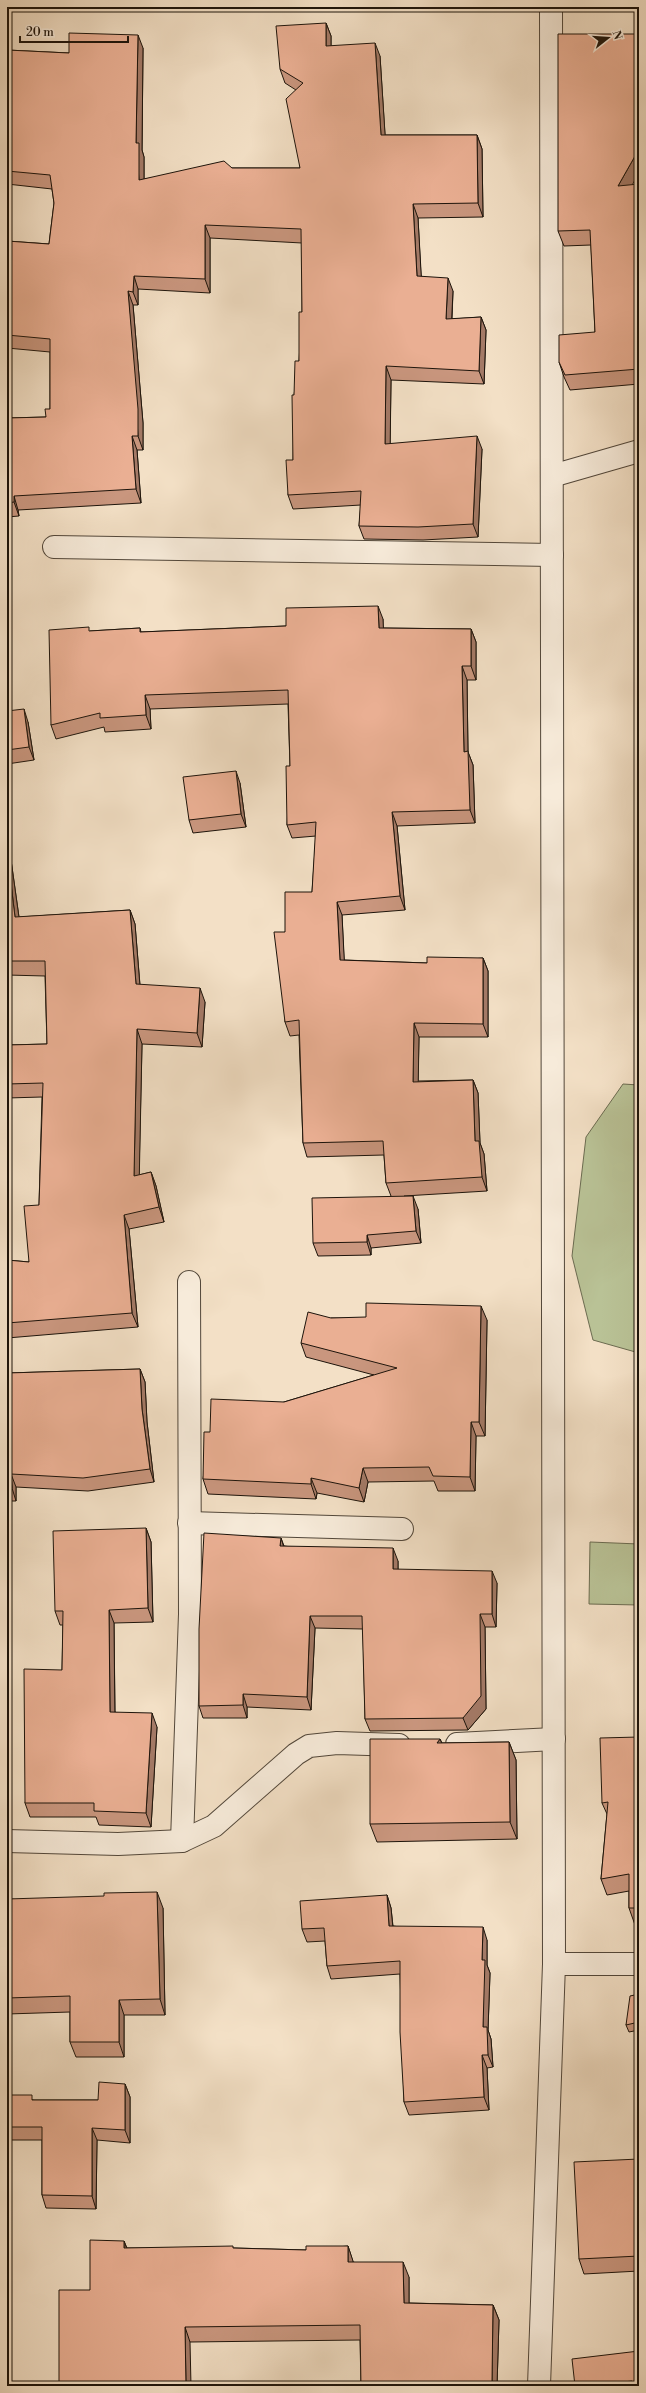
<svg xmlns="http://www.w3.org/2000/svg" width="646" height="2393" font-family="'Libre Bodoni',serif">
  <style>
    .green { fill: #b9c296; stroke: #6b6b50 }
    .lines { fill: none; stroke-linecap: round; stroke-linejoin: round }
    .minor-casing { stroke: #52473a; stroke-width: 24 }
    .minor { stroke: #f7ebda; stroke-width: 22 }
    .wall { fill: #c9967e; stroke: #1d140b }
    .shaded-wall { fill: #a47a67; stroke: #1d140b }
    .building { fill: #eaaf93; stroke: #1d140b }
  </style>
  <rect width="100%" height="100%" fill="#f3e0c6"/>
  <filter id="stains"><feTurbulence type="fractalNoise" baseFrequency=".005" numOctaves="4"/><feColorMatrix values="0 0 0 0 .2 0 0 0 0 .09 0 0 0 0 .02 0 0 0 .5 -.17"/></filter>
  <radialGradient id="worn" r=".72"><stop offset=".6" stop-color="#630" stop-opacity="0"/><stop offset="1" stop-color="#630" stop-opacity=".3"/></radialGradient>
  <g class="green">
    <polygon points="623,1084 639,1085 639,1353 593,1340 572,1256 586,1137"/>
    <polygon points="590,1542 639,1544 639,1605 589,1604"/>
  </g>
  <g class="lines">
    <g class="minor-casing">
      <g id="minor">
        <polyline points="552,476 639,451"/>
        <polyline points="54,547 552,555"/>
        <polyline points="189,1523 402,1529"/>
        <polyline points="457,1744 554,1739"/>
        <polyline points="7,1841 118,1844 182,1841 214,1826 296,1754 309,1746 337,1743 399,1745"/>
        <polyline points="182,1841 190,1614 189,1282"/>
        <polyline points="554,1964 639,1964"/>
        <polyline points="539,2386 554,1964 551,7"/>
      </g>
    </g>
    <use href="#minor" class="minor"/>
  </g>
  <g class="wall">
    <polygon points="326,23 331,36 331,46 380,56 385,135 477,135 482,149 483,217 418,218 421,276 453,291 452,319 481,317 486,330 484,384 391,380 390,444 482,449 478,537 423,540 364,539 359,526 361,505 293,509 288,495 293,460 294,395 299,361 302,312 302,243 210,238 210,293 138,289 138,305 133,305 143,423 143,450 137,450 141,503 18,510 19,516 7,517 7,418 46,417 50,409 50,352 7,348 7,241 49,244 54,203 52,189 7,184 7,50 69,53 143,48 142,150 144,157 144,179 232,168 300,168 296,90 285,83 280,69"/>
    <polygon points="639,184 639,384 570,390 564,377 559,362 595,332 591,245 564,246 558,231 632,185"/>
    <polygon points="383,619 383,628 471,629 476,642 476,680 467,680 468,752 473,765 475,823 397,826 405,910 342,915 344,960 427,963 483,958 488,971 488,1037 419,1037 418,1081 473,1080 478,1093 480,1143 484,1154 487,1191 404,1196 418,1209 421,1243 371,1248 371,1255 318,1256 313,1243 391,1196 386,1183 384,1155 307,1157 303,1143 299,1035 290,1036 285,1022 285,932 312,892 316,836 292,838 287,825 290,766 288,704 150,709 151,729 105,732 104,727 56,739 51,725 90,631 140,628 141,632 286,626"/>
    <polygon points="7,711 28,722 34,760 7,764"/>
    <polygon points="240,783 246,827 193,833 189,820"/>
    <polygon points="7,848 11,860 19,917 130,910 135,924 140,985 205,1002 202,1047 142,1044 139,1175 151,1172 156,1186 164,1222 129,1229 138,1327 7,1338 7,1260 29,1262 39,1205 42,1097 7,1098 7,1045 47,1044 45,976 7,975"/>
    <polygon points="331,1318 487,1320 485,1436 476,1436 475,1491 438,1491 434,1481 368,1482 364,1502 317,1493 316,1499 208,1494 203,1479 210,1432 284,1402 374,1375 306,1357 301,1343"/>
    <polygon points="140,1369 145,1382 147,1422 154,1482 88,1491 16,1487 16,1501 7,1501 7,1373"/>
    <polygon points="146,1528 151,1542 153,1622 114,1623 115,1712 157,1727 151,1827 99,1825 96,1817 30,1817 25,1803 62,1670 63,1625 60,1625 55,1611"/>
    <polygon points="281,1538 284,1546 398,1561 398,1570 497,1583 496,1627 485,1627 486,1709 468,1730 370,1731 365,1719 363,1629 315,1628 311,1710 247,1707 247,1718 203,1718 199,1706"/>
    <polygon points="639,1737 639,1925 635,1925 629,1908 629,1891 607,1895 601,1879 607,1814 602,1803"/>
    <polygon points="440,1739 442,1743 509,1742 516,1760 517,1839 377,1842 370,1824"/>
    <polygon points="387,1895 391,1908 393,1926 487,1940 487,1965 490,1973 488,2030 491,2039 493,2067 487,2068 489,2110 409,2115 404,2102 400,1974 331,1979 327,1966 325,1941 307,1942 302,1929"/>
    <polygon points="7,1899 163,1908 165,2015 124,2015 124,2057 76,2057 70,2042 70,2012 7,2014"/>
    <polygon points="639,1994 639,2030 629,2032 626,2025"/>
    <polygon points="125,2084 130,2097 130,2143 97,2140 96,2209 46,2208 42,2195 42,2140 7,2140 7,2095 34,2100 98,2100"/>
    <polygon points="639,2159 639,2271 584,2274 579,2259"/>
    <polygon points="124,2241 127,2248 234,2248 306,2250 348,2246 353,2262 409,2277 409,2303 493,2305 499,2320 497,2386 361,2386 360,2340 190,2342 90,2290"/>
    <polygon points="639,2351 639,2386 575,2386"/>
  </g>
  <g class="shaded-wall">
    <polygon points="326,23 331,36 331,60 326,46"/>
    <polygon points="138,35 143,48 142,150 144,157 144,194 139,180 136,143"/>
    <polygon points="375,43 380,56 386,149 381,135"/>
    <polygon points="477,135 482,149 483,217 478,203"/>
    <polygon points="639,149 639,173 623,201 618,186"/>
    <polygon points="413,204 418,218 422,289 417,276"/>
    <polygon points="205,225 210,238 210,293 205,279"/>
    <polygon points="134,276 138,289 138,305 133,292"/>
    <polygon points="448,278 453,291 451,333 446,319"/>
    <polygon points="128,291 133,305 143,423 143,450 138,436"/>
    <polygon points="481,317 486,330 484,384 479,371"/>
    <polygon points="386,366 391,380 390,458 385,444"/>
    <polygon points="132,436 137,450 141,503 136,489"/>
    <polygon points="477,436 482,449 478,537 473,524"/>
    <polygon points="14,496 18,510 19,516 14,502"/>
    <polygon points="378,606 383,619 384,642 379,628"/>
    <polygon points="471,629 476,642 476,680 471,666"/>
    <polygon points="462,666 467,680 468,752 473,765 475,823 470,810 464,752"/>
    <polygon points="145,695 150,709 151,729 146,715"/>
    <polygon points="24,709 28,722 34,760 29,747"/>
    <polygon points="236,771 240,783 246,827 241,814"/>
    <polygon points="392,812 397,826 405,910 400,896"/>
    <polygon points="7,848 11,860 21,932 15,917"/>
    <polygon points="337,902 342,915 345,974 340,960"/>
    <polygon points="130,910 135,924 141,999 136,984"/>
    <polygon points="483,958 488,971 488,1037 483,1024"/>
    <polygon points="200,988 205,1002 202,1047 197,1033"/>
    <polygon points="414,1023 419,1037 418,1095 413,1082"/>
    <polygon points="137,1029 142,1044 139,1190 134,1176"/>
    <polygon points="473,1080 478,1093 480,1143 484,1154 487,1191 482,1177 475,1141"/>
    <polygon points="151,1172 156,1186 164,1222 159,1207"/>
    <polygon points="413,1196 418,1209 421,1243 416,1231"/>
    <polygon points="124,1215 129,1229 138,1327 132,1313"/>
    <polygon points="367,1235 371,1248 371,1255 367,1242"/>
    <polygon points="481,1306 487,1320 485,1436 479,1422"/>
    <polygon points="140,1369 145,1382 147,1422 154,1482 150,1469 142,1409"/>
    <polygon points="471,1422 476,1436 475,1491 470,1477"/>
    <polygon points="363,1468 368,1482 364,1502 359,1488"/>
    <polygon points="11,1474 16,1487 16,1501 12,1488"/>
    <polygon points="311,1478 317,1493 316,1499 311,1484"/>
    <polygon points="146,1528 151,1542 153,1622 148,1608"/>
    <polygon points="281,1538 285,1551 280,1546"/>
    <polygon points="393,1548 398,1561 398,1582 393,1569"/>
    <polygon points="492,1571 497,1583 496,1627 492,1614"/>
    <polygon points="109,1610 114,1623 115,1726 110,1712"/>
    <polygon points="480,1614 485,1627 486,1709 468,1730 463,1718"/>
    <polygon points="310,1616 315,1628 311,1710 307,1697"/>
    <polygon points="243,1694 247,1707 247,1718 243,1705"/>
    <polygon points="152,1713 157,1727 151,1827 146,1813"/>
    <polygon points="440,1739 447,1756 437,1743"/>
    <polygon points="509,1742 516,1760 517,1839 510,1822"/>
    <polygon points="157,1892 163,1908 165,2015 160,1999"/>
    <polygon points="387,1895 391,1908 394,1939 389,1926"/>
    <polygon points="483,1927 487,1940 487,1965 490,1973 488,2030 491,2039 493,2067 488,2055 483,2027 482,1960"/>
    <polygon points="119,2000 124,2015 124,2057 119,2042"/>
    <polygon points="482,2055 487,2068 489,2110 484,2097"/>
    <polygon points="125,2084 130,2097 130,2143 125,2130"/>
    <polygon points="92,2128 97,2140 96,2209 92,2196"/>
    <polygon points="124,2241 129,2255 124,2248"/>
    <polygon points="348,2246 353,2261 353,2277 348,2262"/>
    <polygon points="403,2262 409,2277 409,2318 404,2303"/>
    <polygon points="493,2305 499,2320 497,2386 493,2386 492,2382"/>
    <polygon points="185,2327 190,2342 191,2386 186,2386"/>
  </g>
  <g class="building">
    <polygon points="326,23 326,46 375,43 381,135 477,135 478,203 413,204 417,276 448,278 446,319 481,317 479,371 386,366 385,444 477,436 473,524 418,527 359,526 361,491 288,495 286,460 293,460 292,395 294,395 295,361 299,361 299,312 302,312 301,229 205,225 205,279 134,276 133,292 128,291 138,409 138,436 132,436 136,489 14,496 14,502 7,503 7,418 46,417 45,409 50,409 50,339 7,335 7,241 49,244 54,203 50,175 7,171 7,50 69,53 69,33 138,35 136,143 139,143 139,180 224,161 232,168 300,168 286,99 303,83 280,69 276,26"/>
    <polygon points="558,34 639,34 639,149 618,186 639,184 639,369 565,375 559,362 559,335 595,332 590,230 558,231"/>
    <polygon points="378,606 379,628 471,629 471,666 462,666 464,752 468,751 470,810 392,812 400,896 337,902 340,960 427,963 427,957 483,958 483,1024 414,1023 413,1082 473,1080 475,1141 479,1141 482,1177 386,1183 383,1141 303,1143 299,1020 285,1022 274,932 285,932 285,892 312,892 316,822 287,825 286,766 290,766 288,690 145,695 146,715 100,718 100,713 51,725 49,630 89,627 89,631 140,628 140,632 286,626 286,608"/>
    <polygon points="24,709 29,747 7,750 7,711"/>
    <polygon points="236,771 241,814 189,820 183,777"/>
    <polygon points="7,852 15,917 130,910 136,984 200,988 197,1033 137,1029 134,1176 151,1172 159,1207 124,1215 132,1313 7,1323 7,1260 29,1262 24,1206 39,1205 43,1083 7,1084 7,1045 47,1044 45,961 7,961"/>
    <polygon points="413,1196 416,1231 367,1235 367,1242 313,1243 312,1198"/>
    <polygon points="366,1303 481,1306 479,1422 471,1422 470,1477 433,1476 429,1467 363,1468 359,1488 311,1478 311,1484 203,1479 204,1432 210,1432 211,1399 284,1402 397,1368 301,1343 308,1312 331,1318 366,1317"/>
    <polygon points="140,1369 142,1409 150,1469 83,1478 11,1474 12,1488 7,1488 7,1373"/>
    <polygon points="146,1528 148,1608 109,1610 110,1712 152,1713 146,1813 94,1811 94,1803 25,1803 24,1669 62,1670 63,1611 55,1611 53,1531"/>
    <polygon points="204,1533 281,1538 280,1546 393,1548 393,1569 492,1571 492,1614 480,1614 481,1696 463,1718 365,1719 362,1616 310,1616 307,1697 243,1694 243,1705 199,1706 199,1629"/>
    <polygon points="639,1737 639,1908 629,1908 629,1874 601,1879 608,1802 602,1803 600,1738"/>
    <polygon points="370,1739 440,1739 437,1743 509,1742 510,1822 370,1824"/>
    <polygon points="157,1892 160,1999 119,2000 119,2042 70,2042 70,1996 7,1998 7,1899 104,1896 104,1893"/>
    <polygon points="387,1895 389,1926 483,1927 482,1960 485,1960 483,2027 487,2027 488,2055 482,2055 484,2097 404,2102 400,2032 400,1961 327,1966 324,1928 302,1929 300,1901"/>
    <polygon points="639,1994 639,2022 626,2025 630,1996"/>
    <polygon points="99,2082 125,2084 125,2130 92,2128 92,2196 42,2195 42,2127 7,2127 7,2095 32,2095 32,2100 98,2100"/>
    <polygon points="639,2159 639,2256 579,2259 574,2162"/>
    <polygon points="90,2240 124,2241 124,2248 233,2246 233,2248 306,2250 306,2246 348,2246 348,2262 403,2262 404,2303 493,2305 492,2382 494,2382 494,2386 361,2386 360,2325 185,2327 186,2386 59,2386 59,2290 90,2290"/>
    <polygon points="639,2351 639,2386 630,2386 632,2381 589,2386 575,2386 572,2359"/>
  </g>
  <rect width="646" height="2393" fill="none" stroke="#f3e0c6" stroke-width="24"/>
  <rect x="8" y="8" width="630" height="2377" fill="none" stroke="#1d140b" stroke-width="2"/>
  <rect x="12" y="12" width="622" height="2369" fill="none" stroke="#1d140b"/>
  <g transform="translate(608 38) rotate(73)" stroke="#f7ebda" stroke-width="3" paint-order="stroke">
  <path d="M0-3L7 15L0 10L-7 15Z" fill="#1d140b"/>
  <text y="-6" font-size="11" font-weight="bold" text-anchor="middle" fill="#1d140b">N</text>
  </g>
  <path d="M20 36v6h108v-6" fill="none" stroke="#1d140b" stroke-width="2"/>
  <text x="26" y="36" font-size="12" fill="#1d140b" stroke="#f7ebda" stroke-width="3" paint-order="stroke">20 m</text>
  <rect width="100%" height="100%" filter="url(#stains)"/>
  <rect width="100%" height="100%" fill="url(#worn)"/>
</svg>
